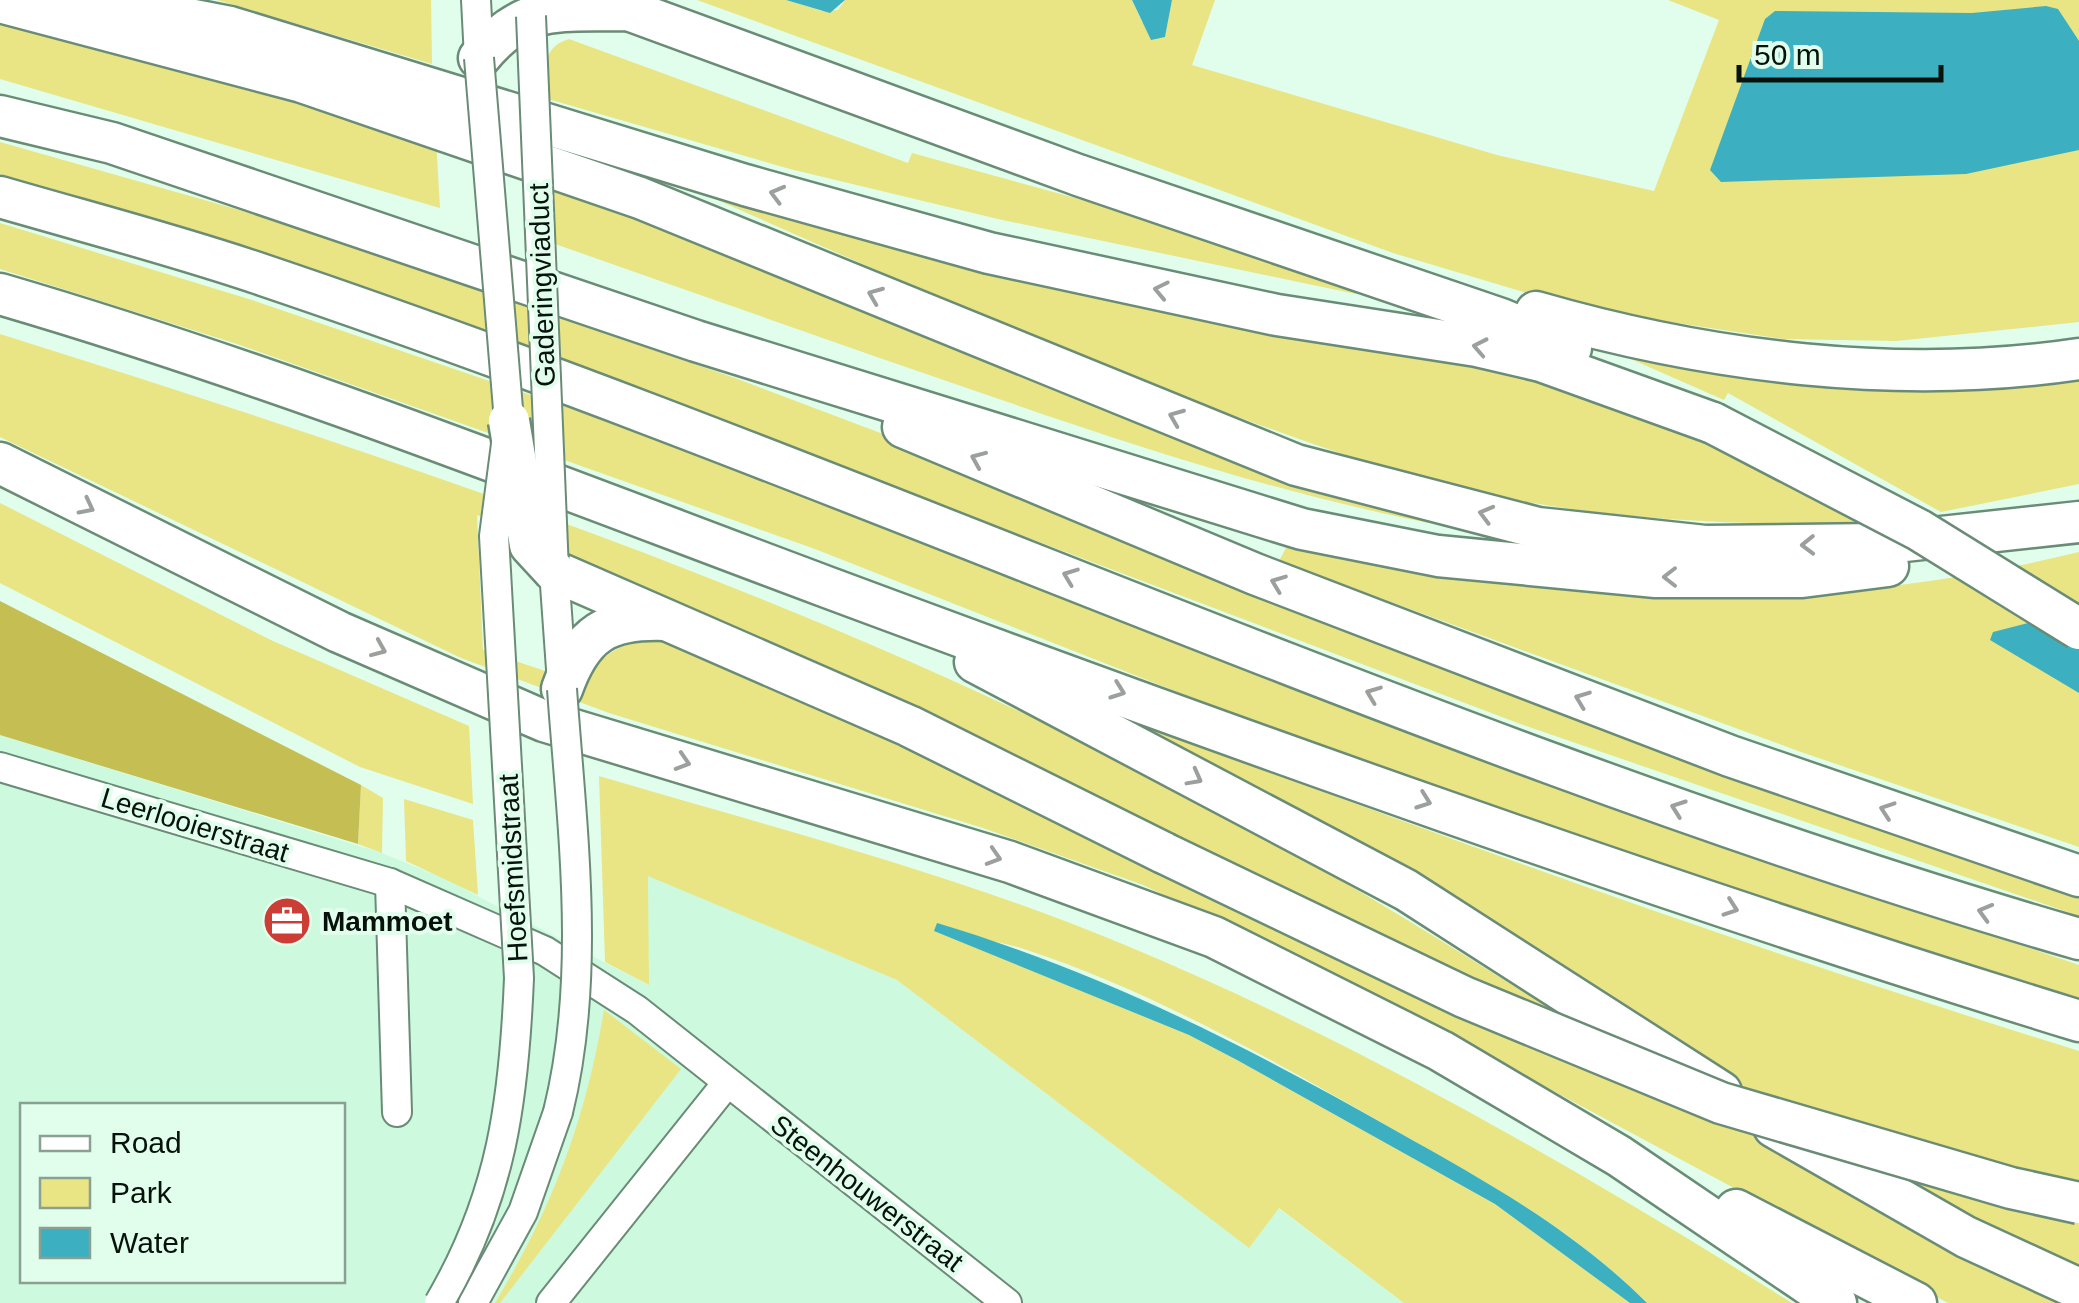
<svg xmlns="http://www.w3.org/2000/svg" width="2079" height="1303" font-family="Arial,sans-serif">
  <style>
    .built { fill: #cdfade; fill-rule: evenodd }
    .green { fill: #e9e484; fill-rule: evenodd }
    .forest { fill: #c5be53 }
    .water { fill: #3cafc0 }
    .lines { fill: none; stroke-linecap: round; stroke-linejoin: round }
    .minor-casing { stroke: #6a8c77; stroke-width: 32 }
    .highway-casing { stroke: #6a8c77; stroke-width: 45 }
    .minor { stroke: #fff; stroke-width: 28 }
    .highway { stroke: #fff; stroke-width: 40 }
    .minor-bridge-casing { stroke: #6a8c77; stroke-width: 32; stroke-linecap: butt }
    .highway-bridge-casing { stroke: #6a8c77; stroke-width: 45; stroke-linecap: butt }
    .minor-bridge { stroke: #fff; stroke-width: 28 }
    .highway-bridge { stroke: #fff; stroke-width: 40 }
    .oneway { stroke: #9ba09d }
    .labels { text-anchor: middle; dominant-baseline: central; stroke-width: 8; stroke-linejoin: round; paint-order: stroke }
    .street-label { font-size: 28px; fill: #06120b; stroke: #e1feec }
    .poi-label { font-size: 28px; font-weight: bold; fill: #06120b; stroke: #e1feec; text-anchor: start }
  </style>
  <rect width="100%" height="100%" fill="#e1feec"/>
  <path class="built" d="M0,735L382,853L445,879L648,985L647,875L897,980L1248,1247L1278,1208L1404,1303H0ZM22,1106H342V1280H22Z"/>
  <g class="green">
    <polygon points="217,0 431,0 432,64"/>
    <polygon points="697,0 786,0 822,11 838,10 845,0 1132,0 1142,22 1165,37 1172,0 1215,0 1192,65 1497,155 1654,191 1719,20 1668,0 2079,0 2079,322 1896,341 1783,339 1577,308 1393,253"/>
    <polygon points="0,15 436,140 440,208 0,79"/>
    <path d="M569,39L908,163L912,153L1148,218L1358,289L1356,294L998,219L790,169L548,99C547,72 539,48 569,39Z"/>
    <polygon points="0,142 278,221 735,378 2079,886 2079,916 1523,725 444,317 266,256 0,174"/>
    <path d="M665,177L1512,367L1708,434L1869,524C1740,525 1612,521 1485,494C1403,477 1324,448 1246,420C1048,349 857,261 665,177Z"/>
    <path d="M552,182L1222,457L1356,499L1550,542C1357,519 1176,460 993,397C847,347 701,295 555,244Z"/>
    <polygon points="0,223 252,300 701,453 1292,687 1600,803 2079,965 2079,1007 1355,762 815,549 237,344 0,269"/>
    <path d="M0,334C414,464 832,604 1216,810C1503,964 1764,1162 2057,1303H1948L1369,992L1143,885L983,828L609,713L461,658L0,437ZM477,515L555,544L574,567L669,640C620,640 612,649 578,682L483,650Z"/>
    <polygon points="1574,334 2079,370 2079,484 1941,512 1728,393 1724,400"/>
    <polygon points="0,503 273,641 469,726 473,804 360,767 0,583"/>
    <path d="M1287,546C1550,606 1816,617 2079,552V847L1801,752L1279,561Z"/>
    <path d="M1105,710C1427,832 1750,949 2079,1051V1275L1836,1145L1701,1060Z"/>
    <path d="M599,776C775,828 955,874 1125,945C1358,1042 1578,1169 1792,1303H1647C1573,1228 1482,1180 1391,1128C1274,1061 1153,991 1024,949C996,940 964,937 935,931L1189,1035L1237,1060L1495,1204L1630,1303H1404L1279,1208L1249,1248L897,980L648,876L649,985L605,962Z"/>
    <polygon points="361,785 383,798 382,853 358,844"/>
    <polygon points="404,799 473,820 478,895 406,861"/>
    <path d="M604,1010L681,1069L500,1303H495C553,1206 585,1122 604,1010Z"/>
  </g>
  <polygon class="forest" points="0,601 361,785 358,844 0,735"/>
  <g class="water">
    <polygon points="786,0 845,0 830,13"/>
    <polygon points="1132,0 1172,0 1165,37 1151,40"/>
    <polygon points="2046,6 2058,9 2079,41 2079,150 1966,174 1721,182 1710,170 1765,19 1775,11 1972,13"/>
    <polygon points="2079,610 2079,693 1990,640 1993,632"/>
    <path d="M937,923C1101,972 1249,1047 1398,1132C1487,1182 1574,1230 1647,1303H1630L1495,1204L1237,1060L1189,1035L934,931Z"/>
  </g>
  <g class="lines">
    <g class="minor-casing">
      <g id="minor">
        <polyline points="476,0 479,58"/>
        <polyline points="554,571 562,683"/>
        <polyline points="0,767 390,883 545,951 637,1010 1007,1303"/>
        <polyline points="390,883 397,1112"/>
        <polyline points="473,1303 523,1212 558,1112"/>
        <polyline points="551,1303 727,1083"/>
      </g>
    </g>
    <g class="highway-casing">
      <g id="highway">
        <polyline points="91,0 230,27 745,185 989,253 1277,315 1477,346 1541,361 1713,423"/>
        <polyline points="601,0 1078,175 1501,319 1571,348"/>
        <polyline points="0,2 302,82 640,198 1296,465 1538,528 1705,546 1877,544 2079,522"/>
        <path d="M479,58C525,1 561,12 628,10"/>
        <polyline points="0,116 112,143 696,341 1302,529 1438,556 1656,577 1802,577 1888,566"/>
        <path d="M0,197C89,223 179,246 266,276C876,482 1461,760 2079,939"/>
        <path d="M0,294C280,376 551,484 824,586C1238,740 1657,891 2079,1021"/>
        <path d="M1536,312C1709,362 1900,386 2079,359"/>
        <polyline points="903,427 1255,574 1730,756 2079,876"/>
        <polyline points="0,463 339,632 544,721 1010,862 1214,937 1441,1051 1619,1156 1836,1303"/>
        <polyline points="554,571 909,726 1164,853"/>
        <polyline points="975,662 1406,890 1721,1092"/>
        <path d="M562,689C582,633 607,618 665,620"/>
        <polyline points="1774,1127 1966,1237 2079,1289"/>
        <polyline points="1736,1210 1916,1303"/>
      </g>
    </g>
    <use href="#minor" class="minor"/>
    <use href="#highway" class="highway"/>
    <g class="minor-bridge-casing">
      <g id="minor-bridge">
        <polyline points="531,16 554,571"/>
        <path d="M558,1112C592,975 572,829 562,689"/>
        <path d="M439,1303C502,1196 514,1100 519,978L494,536L509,421L479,58"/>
      </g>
    </g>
    <g class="highway-bridge-casing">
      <g id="highway-bridge">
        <polyline points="509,421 530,545 554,571"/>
        <polyline points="1713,423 1919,530 2079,629"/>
        <polyline points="1164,853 1464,997 1721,1103 2011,1188 2079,1203"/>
      </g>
    </g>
    <use href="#minor-bridge" class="minor-bridge"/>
    <use href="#highway-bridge" class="highway-bridge"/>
  </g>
  <defs><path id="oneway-chevron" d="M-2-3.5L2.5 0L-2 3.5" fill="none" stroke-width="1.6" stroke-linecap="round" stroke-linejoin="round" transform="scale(2.5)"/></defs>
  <g class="oneway">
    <use href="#oneway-chevron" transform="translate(777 194) rotate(-165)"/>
    <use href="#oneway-chevron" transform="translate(1161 290) rotate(-168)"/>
    <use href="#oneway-chevron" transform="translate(875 295) rotate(-158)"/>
    <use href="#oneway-chevron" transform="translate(1480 347) rotate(-169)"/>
    <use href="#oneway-chevron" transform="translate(1176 417) rotate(-158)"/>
    <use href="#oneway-chevron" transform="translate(978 459) rotate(-157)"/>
    <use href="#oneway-chevron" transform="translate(87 507) rotate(27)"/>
    <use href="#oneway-chevron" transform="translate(1486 514) rotate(-165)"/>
    <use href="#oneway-chevron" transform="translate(1808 545) rotate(179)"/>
    <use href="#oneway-chevron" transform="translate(1070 576) rotate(-159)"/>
    <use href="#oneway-chevron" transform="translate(1670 577) rotate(-180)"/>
    <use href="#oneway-chevron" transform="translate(1278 583) rotate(-159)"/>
    <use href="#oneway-chevron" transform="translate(379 649) rotate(23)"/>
    <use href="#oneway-chevron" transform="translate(1118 691) rotate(20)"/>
    <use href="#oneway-chevron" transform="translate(1373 694) rotate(-159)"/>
    <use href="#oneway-chevron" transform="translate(1582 699) rotate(-159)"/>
    <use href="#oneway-chevron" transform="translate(683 762) rotate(17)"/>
    <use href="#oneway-chevron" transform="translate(1195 778) rotate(28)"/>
    <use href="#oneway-chevron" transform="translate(1424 801) rotate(20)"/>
    <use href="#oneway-chevron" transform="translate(1678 808) rotate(-160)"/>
    <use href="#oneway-chevron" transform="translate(1887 810) rotate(-161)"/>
    <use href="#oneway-chevron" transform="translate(994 857) rotate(17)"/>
    <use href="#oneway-chevron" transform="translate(1731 908) rotate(19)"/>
    <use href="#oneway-chevron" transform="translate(1985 912) rotate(-164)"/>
  </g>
  <defs>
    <g id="office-disc" transform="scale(2.5)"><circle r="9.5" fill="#cc3e35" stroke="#e1feec"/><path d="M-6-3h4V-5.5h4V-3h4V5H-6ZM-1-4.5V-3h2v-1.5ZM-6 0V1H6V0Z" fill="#fff"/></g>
  </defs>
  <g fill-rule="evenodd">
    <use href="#office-disc" x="287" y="921"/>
  </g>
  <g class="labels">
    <g class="street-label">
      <text transform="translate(542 285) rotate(-92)">Gaderingviaduct</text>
      <text transform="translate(195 825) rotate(17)">Leerlooierstraat</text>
      <text transform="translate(513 868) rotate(-93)">Hoefsmidstraat</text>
      <text transform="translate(867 1193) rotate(38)">Steenhouwerstraat</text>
    </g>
    <g class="poi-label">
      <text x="322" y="921">Mammoet</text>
    </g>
  </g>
  <rect x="20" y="1103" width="325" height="180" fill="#e1feec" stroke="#89a092" stroke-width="2.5"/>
  <rect x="40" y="1136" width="50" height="15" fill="#ffffff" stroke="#89a092" stroke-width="2.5"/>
  <text x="110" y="1153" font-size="30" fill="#06120b">Road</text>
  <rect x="40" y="1178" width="50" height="30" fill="#e9e484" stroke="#89a092" stroke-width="2.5"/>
  <text x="110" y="1203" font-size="30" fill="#06120b">Park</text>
  <rect x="40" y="1228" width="50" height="30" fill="#3cafc0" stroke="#89a092" stroke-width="2.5"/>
  <text x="110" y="1253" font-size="30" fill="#06120b">Water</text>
  <path d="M1739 65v15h202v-15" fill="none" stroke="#06120b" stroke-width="5"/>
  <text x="1754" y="65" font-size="30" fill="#06120b" stroke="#e1feec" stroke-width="8" paint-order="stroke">50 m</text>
</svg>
